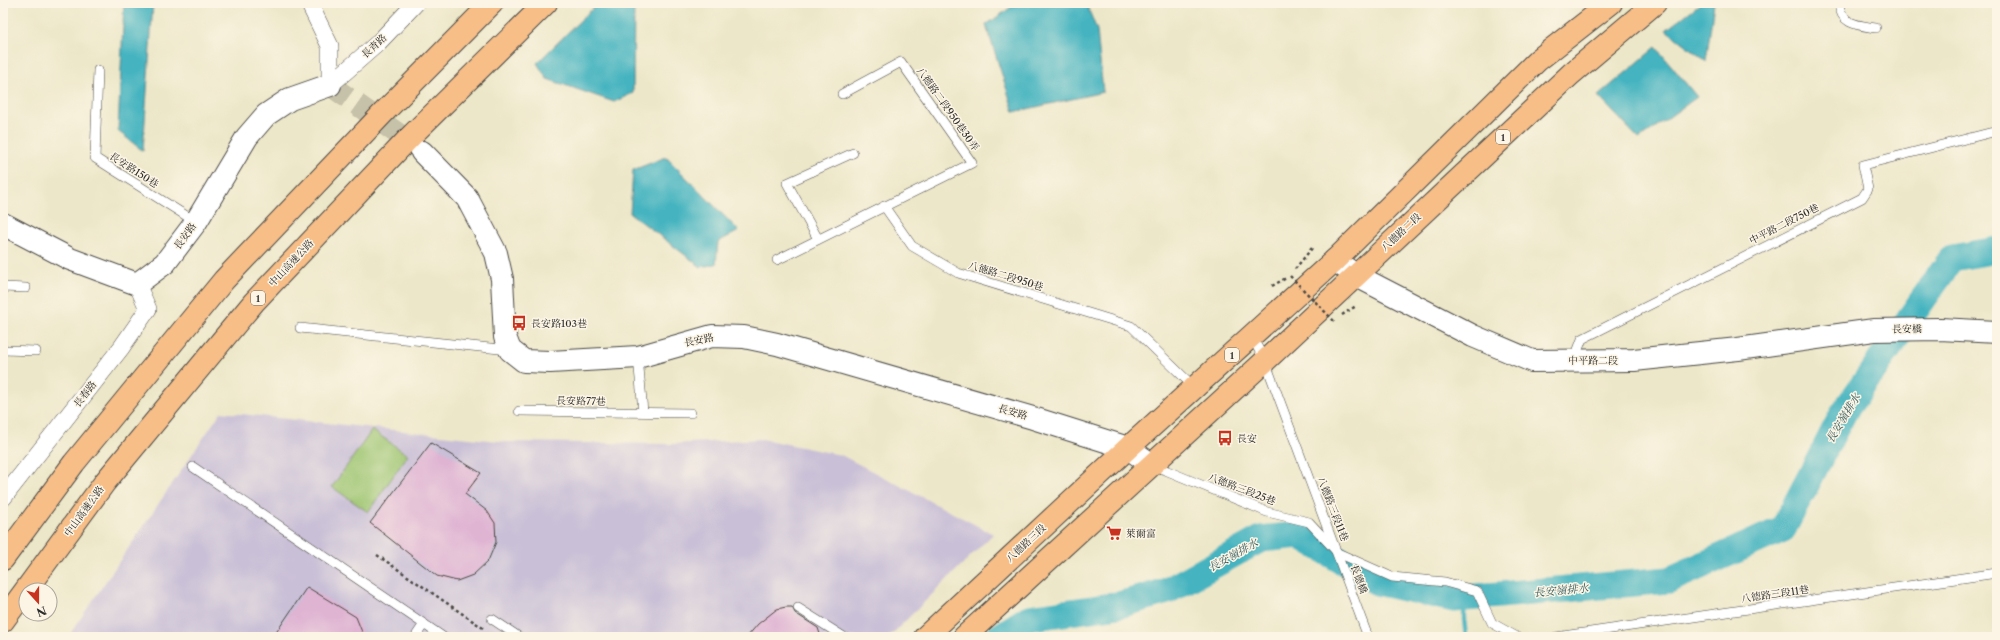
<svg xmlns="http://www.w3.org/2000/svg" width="2000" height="640" font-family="'Libre Caslon Text','Noto Serif TC',serif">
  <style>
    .industrial { fill: #c9bfd7 }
    .green { fill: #9cc470; stroke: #64784e }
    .water { fill: #45b4c0; stroke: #387076 }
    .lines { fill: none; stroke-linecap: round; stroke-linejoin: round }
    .stream { stroke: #45b4c0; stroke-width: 4.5 }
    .river { stroke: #45b4c0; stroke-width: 27 }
    .building { fill: #dfb4d3 }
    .tertiary-tunnel { stroke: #c6c1a9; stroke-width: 22; stroke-dasharray: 22 11; stroke-linecap: butt }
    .service-casing { stroke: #484743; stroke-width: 10 }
    .minor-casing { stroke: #484743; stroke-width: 18 }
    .tertiary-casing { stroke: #484743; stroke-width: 24 }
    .primary-casing { stroke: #484743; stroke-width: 24 }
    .motorway-casing { stroke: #484743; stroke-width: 24 }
    .path { stroke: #484743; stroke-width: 2.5; stroke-dasharray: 3 3; stroke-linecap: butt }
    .service { stroke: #fff; stroke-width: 9 }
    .minor { stroke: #fff; stroke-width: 17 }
    .tertiary { stroke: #fff; stroke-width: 22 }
    .primary { stroke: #f7be88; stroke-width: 22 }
    .motorway { stroke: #f7be88; stroke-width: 22 }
    .path-bridge { stroke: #484743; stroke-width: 2.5; stroke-dasharray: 3 3; stroke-linecap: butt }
    .labels { text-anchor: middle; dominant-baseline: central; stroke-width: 3; stroke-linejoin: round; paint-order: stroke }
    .shield { fill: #fcf5e5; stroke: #6a6863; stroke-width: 1 }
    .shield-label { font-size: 9px; font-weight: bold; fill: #2b2b2b }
    .street-label { font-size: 10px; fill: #2b2b2b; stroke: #fcf5e5 }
    .poi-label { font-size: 10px; fill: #2b2b2b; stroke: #fcf5e5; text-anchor: start }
    .water-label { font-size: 11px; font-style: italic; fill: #345b5f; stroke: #fcf5e5 }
  </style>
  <rect width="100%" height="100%" fill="#fcf5e5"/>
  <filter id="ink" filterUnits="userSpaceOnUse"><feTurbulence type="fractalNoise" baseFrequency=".025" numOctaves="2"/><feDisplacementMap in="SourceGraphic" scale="8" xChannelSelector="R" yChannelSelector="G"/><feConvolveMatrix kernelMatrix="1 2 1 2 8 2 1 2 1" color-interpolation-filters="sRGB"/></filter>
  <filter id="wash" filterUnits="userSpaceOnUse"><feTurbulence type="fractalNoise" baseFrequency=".012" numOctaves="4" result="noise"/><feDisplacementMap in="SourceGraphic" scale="16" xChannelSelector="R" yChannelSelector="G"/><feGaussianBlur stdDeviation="0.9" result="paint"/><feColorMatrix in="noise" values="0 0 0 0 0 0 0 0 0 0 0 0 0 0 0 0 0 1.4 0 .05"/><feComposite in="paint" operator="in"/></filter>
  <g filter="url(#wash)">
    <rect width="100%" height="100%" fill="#ede7c9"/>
    <polygon class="industrial" points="221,412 507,442 672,444 762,439 841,455 993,534 889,637 68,637"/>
    <polygon class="green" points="372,430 408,455 368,512 332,487"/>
    <g class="water">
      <polygon points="124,3 153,3 143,151 118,131"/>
      <polygon points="598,3 634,3 633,93 614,102 547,79 537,63"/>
      <polygon points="1017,3 1086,3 1097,30 1103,92 1014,112 986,25"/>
      <polygon points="1701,3 1714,3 1706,61 1666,30"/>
      <polygon points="1656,47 1697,97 1639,139 1598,96"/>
      <polygon points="666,157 739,231 718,242 716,264 701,267 630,213 633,170"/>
    </g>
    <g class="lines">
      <polyline class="stream" points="1465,586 1464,619 1466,637"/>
      <polyline class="river" points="999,637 1029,618 1119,605 1167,591 1261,539 1299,535 1377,582 1454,599 1669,580 1783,529 1844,412 1952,258 1997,250"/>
    </g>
    <g id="blocks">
      <g class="building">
        <polygon points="431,443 481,473 465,494 487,511 495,523 496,542 488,561 473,575 457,581 437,576 370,523"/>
        <polygon points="307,587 356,617 364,637 273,637"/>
        <polygon points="786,607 792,607 795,613 818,628 821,637 747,637 758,624 777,609"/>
      </g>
    </g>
  </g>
  <g filter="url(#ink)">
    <use href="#blocks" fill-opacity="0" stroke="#484743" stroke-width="1"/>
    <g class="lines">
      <polyline class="tertiary-tunnel" points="330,85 422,151"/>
      <g class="service-casing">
        <g id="service">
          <path d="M1839,3C1841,25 1857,25 1876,28"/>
          <polyline points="98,70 95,158 196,222"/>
          <polyline points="884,206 912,246 958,273 1131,326 1195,388"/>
          <polyline points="818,239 787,183 853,153"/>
          <polyline points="777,260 972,163 901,62 842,94"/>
          <polyline points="3,287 26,288"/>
          <polyline points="300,328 509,350"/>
          <polyline points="1252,337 1265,361 1368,637"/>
          <polyline points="3,350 36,351"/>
          <polyline points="638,357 643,412"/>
          <polyline points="1574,360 1582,339 1862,198 1868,189 1863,165 1997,131"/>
          <polyline points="519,411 691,413"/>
          <polyline points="1153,465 1267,512 1309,522 1338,553 1392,577 1445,582 1477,591 1492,623 1517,637"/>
          <polyline points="193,467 443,637"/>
          <polyline points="798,608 844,637"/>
          <polyline points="492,619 519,637"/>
          <polyline points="415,637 424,624"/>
          <polyline points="1556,637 1997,573"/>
        </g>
      </g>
      <g class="minor-casing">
        <g id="minor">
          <polyline points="309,3 330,46 330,85"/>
          <polyline points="330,85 378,43 416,3"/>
          <polyline points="3,498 121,348 148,309 137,284"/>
        </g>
      </g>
      <g class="tertiary-casing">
        <g id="tertiary">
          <polyline points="422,152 467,198 496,253 502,279 505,337 510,350 524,361 550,362 638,357 712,336 744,337 777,344 1033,418 1128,448 1151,464"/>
          <polyline points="3,224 70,259 137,284 165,263 196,222 247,137 266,115 290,99 330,85"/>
          <polyline points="1335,260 1355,275 1473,336 1532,361 1634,360 1738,349 1874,330 1940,329 1997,332"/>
        </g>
      </g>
      <g class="primary-casing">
        <g id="primary">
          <polyline points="925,637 1128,448 1335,260 1538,60 1611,3"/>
          <polyline points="964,637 1265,361 1571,74 1655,3"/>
        </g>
      </g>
      <g class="motorway-casing">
        <g id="motorway">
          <polyline points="3,559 74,463 224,280 386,110 492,3"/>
          <polyline points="3,621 105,482 254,302 412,135 546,3"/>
        </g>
      </g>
      <g class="path">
        <polyline points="1295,269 1312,248"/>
        <polyline points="1272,286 1286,278"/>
        <polyline points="1342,315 1356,306"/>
        <polyline points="377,555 483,628"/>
      </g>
      <use href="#service" class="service"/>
      <use href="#minor" class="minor"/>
      <use href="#tertiary" class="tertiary"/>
      <use href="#primary" class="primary"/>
      <use href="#motorway" class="motorway"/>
      <polyline class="path-bridge" points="1290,276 1334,321"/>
    </g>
  </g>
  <defs>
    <g id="bus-bare" transform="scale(1.2)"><path d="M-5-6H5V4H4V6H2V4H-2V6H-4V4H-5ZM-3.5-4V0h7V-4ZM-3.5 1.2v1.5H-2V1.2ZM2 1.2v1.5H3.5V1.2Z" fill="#c8321e" stroke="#fcf5e5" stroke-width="2.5" paint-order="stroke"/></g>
    <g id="supermarket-bare" transform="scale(1.2)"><path d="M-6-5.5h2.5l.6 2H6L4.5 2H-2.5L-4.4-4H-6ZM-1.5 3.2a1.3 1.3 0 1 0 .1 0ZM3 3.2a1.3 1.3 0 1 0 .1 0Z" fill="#c8321e" stroke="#fcf5e5" stroke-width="2.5" paint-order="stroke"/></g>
  </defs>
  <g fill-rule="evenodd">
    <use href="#bus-bare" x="519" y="323"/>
    <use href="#bus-bare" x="1225" y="438"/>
    <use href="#supermarket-bare" x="1114" y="533"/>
  </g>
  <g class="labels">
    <g class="shield">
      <rect x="1496" y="130" width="14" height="14" rx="3"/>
      <rect x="251" y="291" width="14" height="14" rx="3"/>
      <rect x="1225" y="348" width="14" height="14" rx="3"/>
    </g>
    <g class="shield-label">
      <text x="1503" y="137">1</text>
      <text x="258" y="298">1</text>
      <text x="1232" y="355">1</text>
    </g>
    <g class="street-label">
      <text transform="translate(374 46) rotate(-43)">長青路</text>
      <text transform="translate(948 109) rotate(55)">八德路二段950巷30弄</text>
      <text transform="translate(134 170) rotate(33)">長安路150巷</text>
      <text transform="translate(1784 224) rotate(-27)">中平路二段750巷</text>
      <text transform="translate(1401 232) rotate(-43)">八德路二段</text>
      <text transform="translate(185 236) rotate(-54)">長安路</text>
      <text transform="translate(291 263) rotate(-47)">中山高速公路</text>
      <text transform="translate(1006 276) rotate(17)">八德路二段950巷</text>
      <text transform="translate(1907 329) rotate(-1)">長安橋</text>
      <text transform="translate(699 340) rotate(-12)">長安路</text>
      <text x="1593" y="360">中平路二段</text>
      <text transform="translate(85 394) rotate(-52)">長春路</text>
      <text transform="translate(581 401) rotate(1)">長安路77巷</text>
      <text transform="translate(1013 412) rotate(16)">長安路</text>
      <text transform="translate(1242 489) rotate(21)">八德路三段25巷</text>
      <text transform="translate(1333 509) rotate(69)">八德路三段11巷</text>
      <text transform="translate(84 511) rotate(-54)">中山高速公路</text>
      <text transform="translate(1026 543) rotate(-43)">八德路三段</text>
      <text transform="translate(1359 579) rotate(70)">長德橋</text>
      <text transform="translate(1775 594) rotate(-8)">八德路三段11巷</text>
    </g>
    <g class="poi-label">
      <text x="531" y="323">長安路103巷</text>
      <text x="1237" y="438">長安</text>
      <text x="1126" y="533">萊爾富</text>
    </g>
    <g class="water-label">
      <text transform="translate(1843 418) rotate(-59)">長安嶺排水</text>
      <text transform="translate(1233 555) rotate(-29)">長安嶺排水</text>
      <text transform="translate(1561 590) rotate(-5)">長安嶺排水</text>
    </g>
  </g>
  <rect width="2000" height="640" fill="none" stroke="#fcf5e5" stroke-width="16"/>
  <g transform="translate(38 602) rotate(159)"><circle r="19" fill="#fcf5e5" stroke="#a8a49b"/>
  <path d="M0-3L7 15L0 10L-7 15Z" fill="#c8321e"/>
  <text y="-6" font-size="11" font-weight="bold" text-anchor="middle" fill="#2b2b2b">N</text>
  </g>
</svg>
